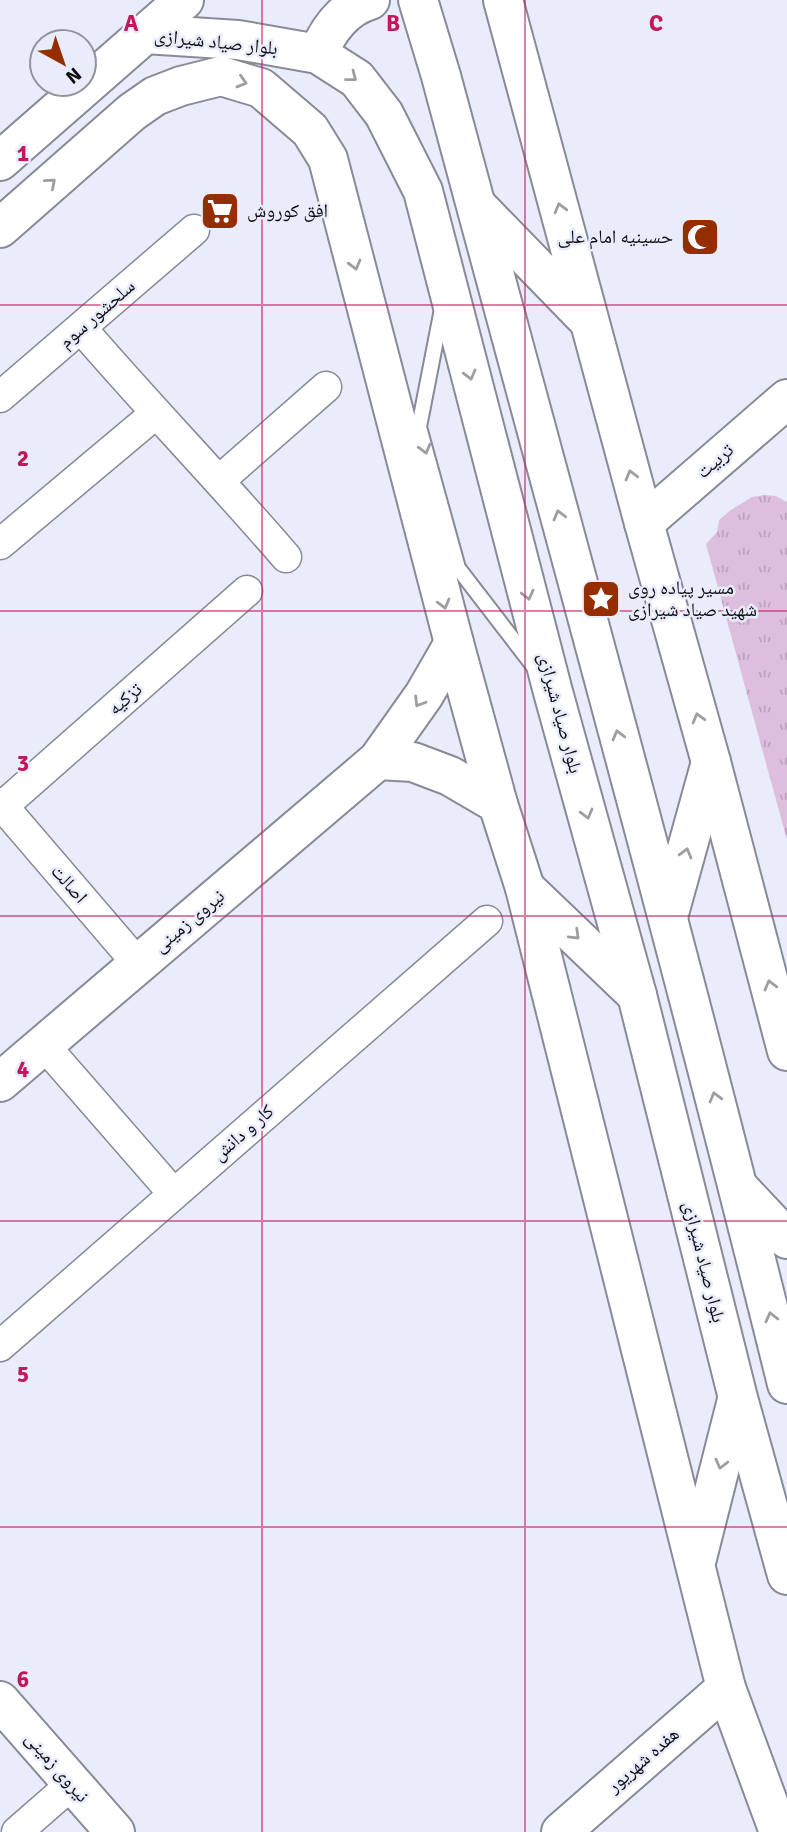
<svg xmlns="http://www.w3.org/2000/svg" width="787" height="1832" font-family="Signika,'Noto Naskh Arabic',sans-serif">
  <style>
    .grass { fill: url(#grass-tufts) }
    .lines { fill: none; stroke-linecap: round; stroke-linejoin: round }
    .lane-casing { stroke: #888a97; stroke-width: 18 }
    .street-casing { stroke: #888a97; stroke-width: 33 }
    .secondary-casing { stroke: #888a97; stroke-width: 42 }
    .primary-casing { stroke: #888a97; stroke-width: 42 }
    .lane { stroke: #fff; stroke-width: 14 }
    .street { stroke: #fff; stroke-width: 30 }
    .secondary { stroke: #fff; stroke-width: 38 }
    .primary { stroke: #fff; stroke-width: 38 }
    .oneway { stroke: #9e9ea0 }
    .grid { fill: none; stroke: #c2185b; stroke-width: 2; stroke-opacity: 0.55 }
    .labels { text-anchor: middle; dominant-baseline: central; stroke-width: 5; stroke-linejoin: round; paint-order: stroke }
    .street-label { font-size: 19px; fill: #0c0d11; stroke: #e9ecfa }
    .poi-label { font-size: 19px; fill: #0c0d11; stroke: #e9ecfa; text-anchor: start }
    .grid-label { font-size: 23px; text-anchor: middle; font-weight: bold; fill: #c2185b; stroke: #e9ecfa; stroke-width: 5; stroke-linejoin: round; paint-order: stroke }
  </style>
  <defs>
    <pattern id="grass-tufts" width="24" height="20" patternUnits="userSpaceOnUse" patternTransform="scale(1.75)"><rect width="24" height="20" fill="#debede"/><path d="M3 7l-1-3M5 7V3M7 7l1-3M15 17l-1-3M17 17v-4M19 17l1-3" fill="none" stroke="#bda2bd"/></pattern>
  </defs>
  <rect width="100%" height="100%" fill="#e9ecfa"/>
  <polygon class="grass" points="764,495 776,496 787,502 787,840 706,544 717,532 719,520 731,510 752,497"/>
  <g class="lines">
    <g class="lane-casing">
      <polyline id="lane" points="442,309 419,427 458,568 535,668"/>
    </g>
    <g class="street-casing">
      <g id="street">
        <path d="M81,328C148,406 219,479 286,557"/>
        <polyline points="0,397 194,230"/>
        <polyline points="220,480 326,387"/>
        <polyline points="0,544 155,414"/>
        <polyline points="0,803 138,964"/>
        <polyline points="3,806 247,591"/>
        <polyline points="44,1045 173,1193"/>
        <polyline points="0,1346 487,921"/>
        <polyline points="17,1832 72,1784"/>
      </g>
    </g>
    <g class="secondary-casing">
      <g id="secondary">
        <path d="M418,0L441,76C558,512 679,946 787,1384"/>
        <polyline points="503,0 644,523 711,762 787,1051"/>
        <polyline points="145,34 238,40 318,54 357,79 384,114 423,191 553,692 637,995 738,1398 787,1575"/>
        <path d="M318,54C328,30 343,8 370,0"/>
        <polyline points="477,206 589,321"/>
        <polyline points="0,228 132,112 155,96 181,86 221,76 261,88 310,130 328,159 454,643 498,804 525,888 726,1688 779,1832"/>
        <polyline points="644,523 787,399"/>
        <polyline points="378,760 413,762 450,776 498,804"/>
        <polyline points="525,888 637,995"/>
        <polyline points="668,917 711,762"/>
        <polyline points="0,1082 378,760 424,695 454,643"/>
        <polyline points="741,1190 787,1239"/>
        <polyline points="697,1558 737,1400"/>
        <polyline points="0,1701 115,1832"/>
        <polyline points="561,1832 726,1688"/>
      </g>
    </g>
    <g class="primary-casing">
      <polyline id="primary" points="0,161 184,0"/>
    </g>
    <use href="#lane" class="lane"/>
    <use href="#street" class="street"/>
    <use href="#secondary" class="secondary"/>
    <use href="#primary" class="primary"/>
  </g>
  <defs><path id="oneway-chevron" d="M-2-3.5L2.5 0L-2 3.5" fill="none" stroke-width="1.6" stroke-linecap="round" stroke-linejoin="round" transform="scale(1.75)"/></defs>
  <g class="oneway">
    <use href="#oneway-chevron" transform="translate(352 77) rotate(38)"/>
    <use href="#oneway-chevron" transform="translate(242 82) rotate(17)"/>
    <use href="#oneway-chevron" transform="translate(51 183) rotate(-41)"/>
    <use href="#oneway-chevron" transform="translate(560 208) rotate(-105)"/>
    <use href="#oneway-chevron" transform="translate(355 265) rotate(75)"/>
    <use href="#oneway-chevron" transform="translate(470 375) rotate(75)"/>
    <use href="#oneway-chevron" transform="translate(425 449) rotate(75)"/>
    <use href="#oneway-chevron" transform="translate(631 475) rotate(-105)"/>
    <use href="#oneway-chevron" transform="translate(559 515) rotate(-105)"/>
    <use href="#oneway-chevron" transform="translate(528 595) rotate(76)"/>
    <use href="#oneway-chevron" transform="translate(444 604) rotate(75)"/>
    <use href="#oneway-chevron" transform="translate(419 702) rotate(122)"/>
    <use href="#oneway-chevron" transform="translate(698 718) rotate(-106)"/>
    <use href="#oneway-chevron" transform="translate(618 735) rotate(-105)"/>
    <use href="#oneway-chevron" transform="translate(587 814) rotate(75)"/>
    <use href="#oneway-chevron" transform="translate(686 853) rotate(-75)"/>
    <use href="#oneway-chevron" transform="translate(575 935) rotate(44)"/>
    <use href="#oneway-chevron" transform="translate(770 985) rotate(-105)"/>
    <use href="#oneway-chevron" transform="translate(715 1097) rotate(-105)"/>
    <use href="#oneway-chevron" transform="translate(771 1317) rotate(-104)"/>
    <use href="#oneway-chevron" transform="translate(721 1464) rotate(104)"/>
  </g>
  <path class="grid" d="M262,0V1832M525,0V1832M0,305H787M0,611H787M0,916H787M0,1221H787M0,1527H787"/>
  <defs>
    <g id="supermarket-square" transform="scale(2.0125)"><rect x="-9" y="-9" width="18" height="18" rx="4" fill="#942e01" stroke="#e9ecfa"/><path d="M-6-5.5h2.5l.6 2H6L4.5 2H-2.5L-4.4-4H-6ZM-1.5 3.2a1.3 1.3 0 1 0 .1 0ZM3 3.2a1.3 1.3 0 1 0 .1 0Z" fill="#fff"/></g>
    <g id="mosque-square" transform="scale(2.0125)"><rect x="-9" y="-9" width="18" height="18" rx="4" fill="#942e01" stroke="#e9ecfa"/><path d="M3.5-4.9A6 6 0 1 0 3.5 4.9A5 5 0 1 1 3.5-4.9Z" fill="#fff"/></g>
    <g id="sight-square" transform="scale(2.0125)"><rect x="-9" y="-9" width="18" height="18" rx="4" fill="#942e01" stroke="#e9ecfa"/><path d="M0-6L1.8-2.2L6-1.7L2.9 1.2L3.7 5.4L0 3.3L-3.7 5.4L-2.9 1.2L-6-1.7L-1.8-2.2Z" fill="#fff"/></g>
  </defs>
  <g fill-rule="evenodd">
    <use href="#supermarket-square" x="220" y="211"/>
    <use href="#mosque-square" x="700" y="237"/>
    <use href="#sight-square" x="601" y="599"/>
  </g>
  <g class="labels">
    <g class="street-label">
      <text transform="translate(216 42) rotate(6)">بلوار صیاد شیرازی</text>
      <text transform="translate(97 314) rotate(-41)">سلحشور سوم</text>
      <text transform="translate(715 461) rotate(-41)">تربیت</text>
      <text transform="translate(125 699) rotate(-41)">تزکیه</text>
      <text transform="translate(560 713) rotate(75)">بلوار صیاد شیرازی</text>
      <text transform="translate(69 884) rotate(49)">اصالت</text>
      <text transform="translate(189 921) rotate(-40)">نیروی زمینی</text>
      <text transform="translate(243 1133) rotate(-41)">کار و دانش</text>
      <text transform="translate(704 1262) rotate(76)">بلوار صیاد شیرازی</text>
      <text transform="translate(643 1760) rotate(-41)">هفده شهریور</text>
      <text transform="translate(57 1767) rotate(49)">نیروی زمینی</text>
    </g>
    <g class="poi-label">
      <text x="247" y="211">افق کوروش</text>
      <text x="673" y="237" text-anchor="end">حسینیه امام علی</text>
      <text x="628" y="588">مسیر پیاده روی<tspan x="628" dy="22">شهید صیاد شیرازی</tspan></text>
    </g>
  </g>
  <g class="grid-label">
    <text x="131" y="31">A</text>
    <text x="393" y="31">B</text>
    <text x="656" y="31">C</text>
    <text x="23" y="161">1</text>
    <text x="23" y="466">2</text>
    <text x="23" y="771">3</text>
    <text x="23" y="1077">4</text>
    <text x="23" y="1382">5</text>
    <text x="23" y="1687">6</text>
  </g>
  <g transform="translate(63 63) rotate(140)"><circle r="33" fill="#e9ecfa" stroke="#91939d" stroke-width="2"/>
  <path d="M0-5L12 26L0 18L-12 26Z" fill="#942e01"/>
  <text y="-10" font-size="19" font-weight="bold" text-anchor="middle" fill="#0c0d11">N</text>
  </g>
</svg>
